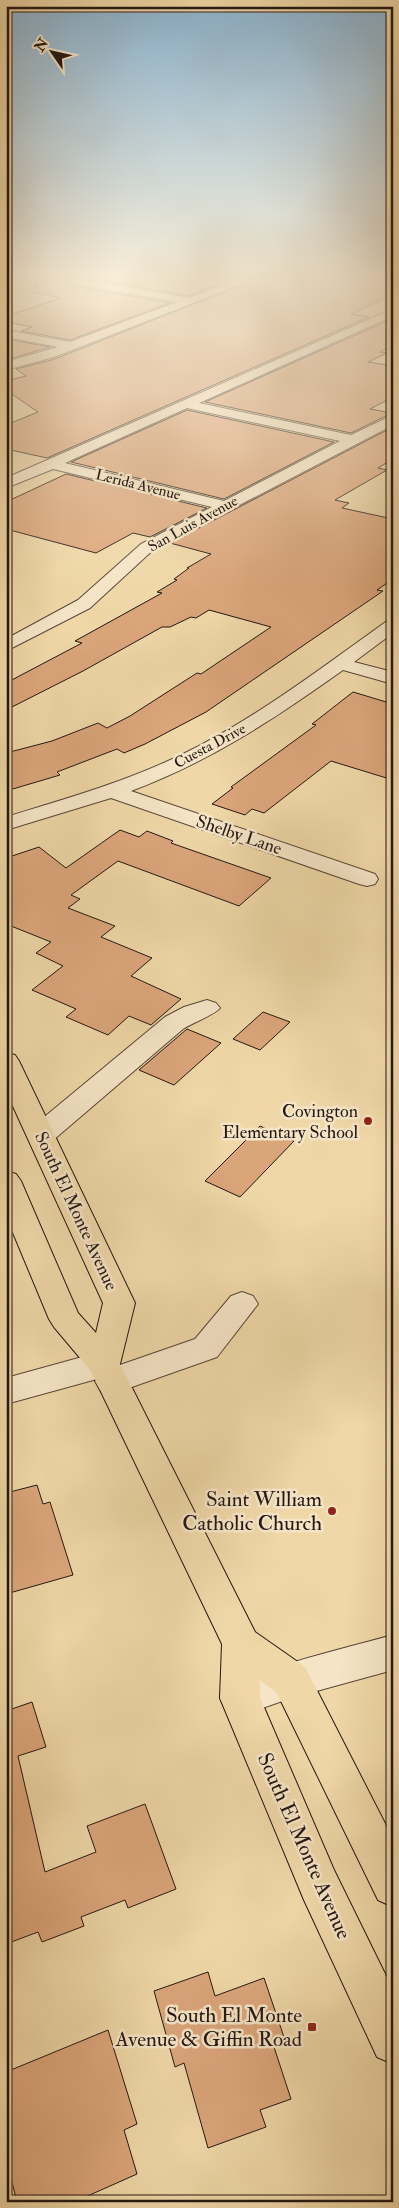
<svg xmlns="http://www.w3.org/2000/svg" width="399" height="2208" font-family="'IM FELL Double Pica',serif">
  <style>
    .building { fill: #dba57a; stroke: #231712 }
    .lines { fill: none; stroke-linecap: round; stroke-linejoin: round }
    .minor-casing { stroke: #564737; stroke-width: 2 }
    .major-casing { stroke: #231712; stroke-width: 2 }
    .minor { fill: #f5e5c6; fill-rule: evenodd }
    .major { fill: #efd7a7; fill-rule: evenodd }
    .poi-dot { fill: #8f2418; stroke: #f5e5c6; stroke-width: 2 }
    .labels { text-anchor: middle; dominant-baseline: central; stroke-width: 5; stroke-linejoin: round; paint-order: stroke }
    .far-street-label { font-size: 15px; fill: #231712; stroke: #f5e5c6 }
    .street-label { font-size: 18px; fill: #231712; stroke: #f5e5c6 }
    .poi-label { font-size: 18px; fill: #231712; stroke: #f5e5c6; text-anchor: end }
    .near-poi-label { font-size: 21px; fill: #231712; stroke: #f5e5c6; text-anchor: end }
    .near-street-label { font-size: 21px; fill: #231712; stroke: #f5e5c6 }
  </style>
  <rect width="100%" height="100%" fill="#efd7a7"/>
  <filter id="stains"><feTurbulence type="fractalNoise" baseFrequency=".004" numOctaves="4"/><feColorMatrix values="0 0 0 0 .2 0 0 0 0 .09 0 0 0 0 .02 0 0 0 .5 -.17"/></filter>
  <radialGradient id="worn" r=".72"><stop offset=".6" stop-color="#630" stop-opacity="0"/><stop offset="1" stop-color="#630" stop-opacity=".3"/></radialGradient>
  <g class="building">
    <polygon points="35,280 60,280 67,285 170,303 70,340 21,331 32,327 6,322 6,316 61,298 34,293"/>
    <polygon points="101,280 230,280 189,296"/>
    <polygon points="254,280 393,280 393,295 351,314 369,317 47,458 6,449 6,425 38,412 6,390 6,381 26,376 16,369 55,359"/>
    <polygon points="387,321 393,322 393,346 380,352 387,353 368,362 393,366 393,397 370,409 392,413 351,433 205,402"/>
    <polygon points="6,339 50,347 6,360"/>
    <polygon points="187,410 334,442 224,499 71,462"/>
    <polygon points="393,427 393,459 378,468 387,470 335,500 349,503 342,508 393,519 393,579 377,590 383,591 206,712 145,744 124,753 117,749 57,772 60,775 6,791 6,753 52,741 98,723 107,728 130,716 197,673 201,674 271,627 209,610 196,618 191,617 170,627 162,627 83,671 6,710 6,683 82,643 75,641 162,593 157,592 177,580 174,579 189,568 187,568 211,554 170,543"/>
    <polygon points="66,474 207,508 150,537 133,533 96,553 6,529 6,502"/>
    <polygon points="353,692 393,704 393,780 331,761 264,813 252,809 245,815 212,804 233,788 231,787 316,725 312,724"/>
    <polygon points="120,830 139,837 147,831 173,841 171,843 271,878 239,906 118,861 71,895 80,899 68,908 115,926 101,937 152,958 131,976 181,999 151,1025 129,1016 108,1035 66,1017 76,1009 32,990 63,966 36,953 51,942 6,924 6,858 39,847 66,868"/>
    <polygon points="263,1012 290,1022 260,1050 233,1039"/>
    <polygon points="187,1029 221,1043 174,1085 139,1070"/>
    <polygon points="260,1126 294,1141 240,1197 205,1181"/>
    <polygon points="37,1485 43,1504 50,1502 73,1575 6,1594 6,1493"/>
    <polygon points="32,1702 46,1747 18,1756 45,1872 96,1852 87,1826 145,1804 176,1889 128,1908 125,1900 81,1917 84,1926 42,1942 38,1932 6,1944 6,1711"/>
    <polygon points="208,1972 215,1996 264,1978 286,2043 274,2047 291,2099 260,2110 266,2127 208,2148 184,2063 175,2067 154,1991"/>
    <polygon points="108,2030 137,2124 124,2130 137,2174 74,2202 17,2202 6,2158 6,2072"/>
  </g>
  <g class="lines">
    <g class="minor-casing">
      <g id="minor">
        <polygon points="62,280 88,280 189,298 236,280 252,280 54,357 6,370 6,362 58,347 6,337 6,330 70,342 177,302 67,283"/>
        <path d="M393,309V316L199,403L351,435L393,415V425L153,550L90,608L6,651V639L78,600L141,544L212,507L53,469L6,488V478ZM187,408L340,441L224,501L65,463Z"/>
        <path d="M393,620V633L354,662L393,672V684L343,670C276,718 209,762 131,791L375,874L378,879L375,884L367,886L359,884L111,798L6,830V817C65,799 125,782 181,755C255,719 320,669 387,621Z"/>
        <path d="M207,1000L216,1003L220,1008C216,1014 192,1023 183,1029L51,1142L41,1144L31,1142L27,1135L31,1128L165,1017L184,1007Z"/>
        <polygon points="242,1292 253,1296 258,1304 217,1357 112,1394 100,1390 95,1381 97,1379 6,1404 6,1378 104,1351 116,1355 120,1365 195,1339 231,1296"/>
        <path d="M393,1635V1670L291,1698L240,1716L226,1711L220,1698L226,1685C280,1664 337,1650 393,1635Z"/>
      </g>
    </g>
    <g class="major-casing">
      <polygon id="major" points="6,1053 15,1055 19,1061 135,1303 120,1364 255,1632 305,1667 393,1839 393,1907 378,1900 277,1693 260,1680 260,1698 334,1870 393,1990 393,2064 377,2057 304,1900 220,1698 222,1644 91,1371 54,1327 49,1319 6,1216 6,1171 16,1174 21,1181 78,1313 96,1333 103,1303 6,1091"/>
    </g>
    <use href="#minor" class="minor"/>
    <use href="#major" class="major"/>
  </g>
  <linearGradient id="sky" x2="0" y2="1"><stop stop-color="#8bb5d3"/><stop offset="0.47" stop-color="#f8edd7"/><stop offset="1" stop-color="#f8edd7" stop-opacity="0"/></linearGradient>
  <rect width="399" height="590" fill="url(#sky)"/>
  <g class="poi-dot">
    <circle cx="368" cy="1121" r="5"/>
    <circle cx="332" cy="1511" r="5"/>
    <rect x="307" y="2022" width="10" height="10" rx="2.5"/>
  </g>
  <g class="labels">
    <g class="far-street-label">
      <text transform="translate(138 485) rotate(14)">Lerida Avenue</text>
      <text transform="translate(193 524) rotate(-29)">San Luis Avenue</text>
      <text transform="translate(210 746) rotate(-28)">Cuesta Drive</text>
    </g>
    <g class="street-label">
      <text transform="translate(239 835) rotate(19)">Shelby Lane</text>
      <text transform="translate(76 1211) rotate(65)">South El Monte Avenue</text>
    </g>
    <g class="poi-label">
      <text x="358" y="1111">Covington<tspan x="358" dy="21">Elementary School</tspan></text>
    </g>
    <g class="near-poi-label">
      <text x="322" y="1499">Saint William<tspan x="322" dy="24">Catholic Church</tspan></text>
      <text x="302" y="2015">South El Monte<tspan x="302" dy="24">Avenue &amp; Giffin Road</tspan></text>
    </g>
    <g class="near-street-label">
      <text transform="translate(304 1846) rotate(66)">South El Monte Avenue</text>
    </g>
  </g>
  <rect width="399" height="2208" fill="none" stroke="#efd7a7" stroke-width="25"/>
  <rect x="8" y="8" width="384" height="2193" fill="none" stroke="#231712" stroke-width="2.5"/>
  <rect x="12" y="12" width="374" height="2183" fill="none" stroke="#231712"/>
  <g transform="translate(52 52) rotate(304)" stroke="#f5e5c6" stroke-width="4" paint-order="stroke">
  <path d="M0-4L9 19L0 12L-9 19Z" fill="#231712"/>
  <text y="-8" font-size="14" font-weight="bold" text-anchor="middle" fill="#231712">N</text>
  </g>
  <rect width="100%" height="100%" filter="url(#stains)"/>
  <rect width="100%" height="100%" fill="url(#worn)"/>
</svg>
